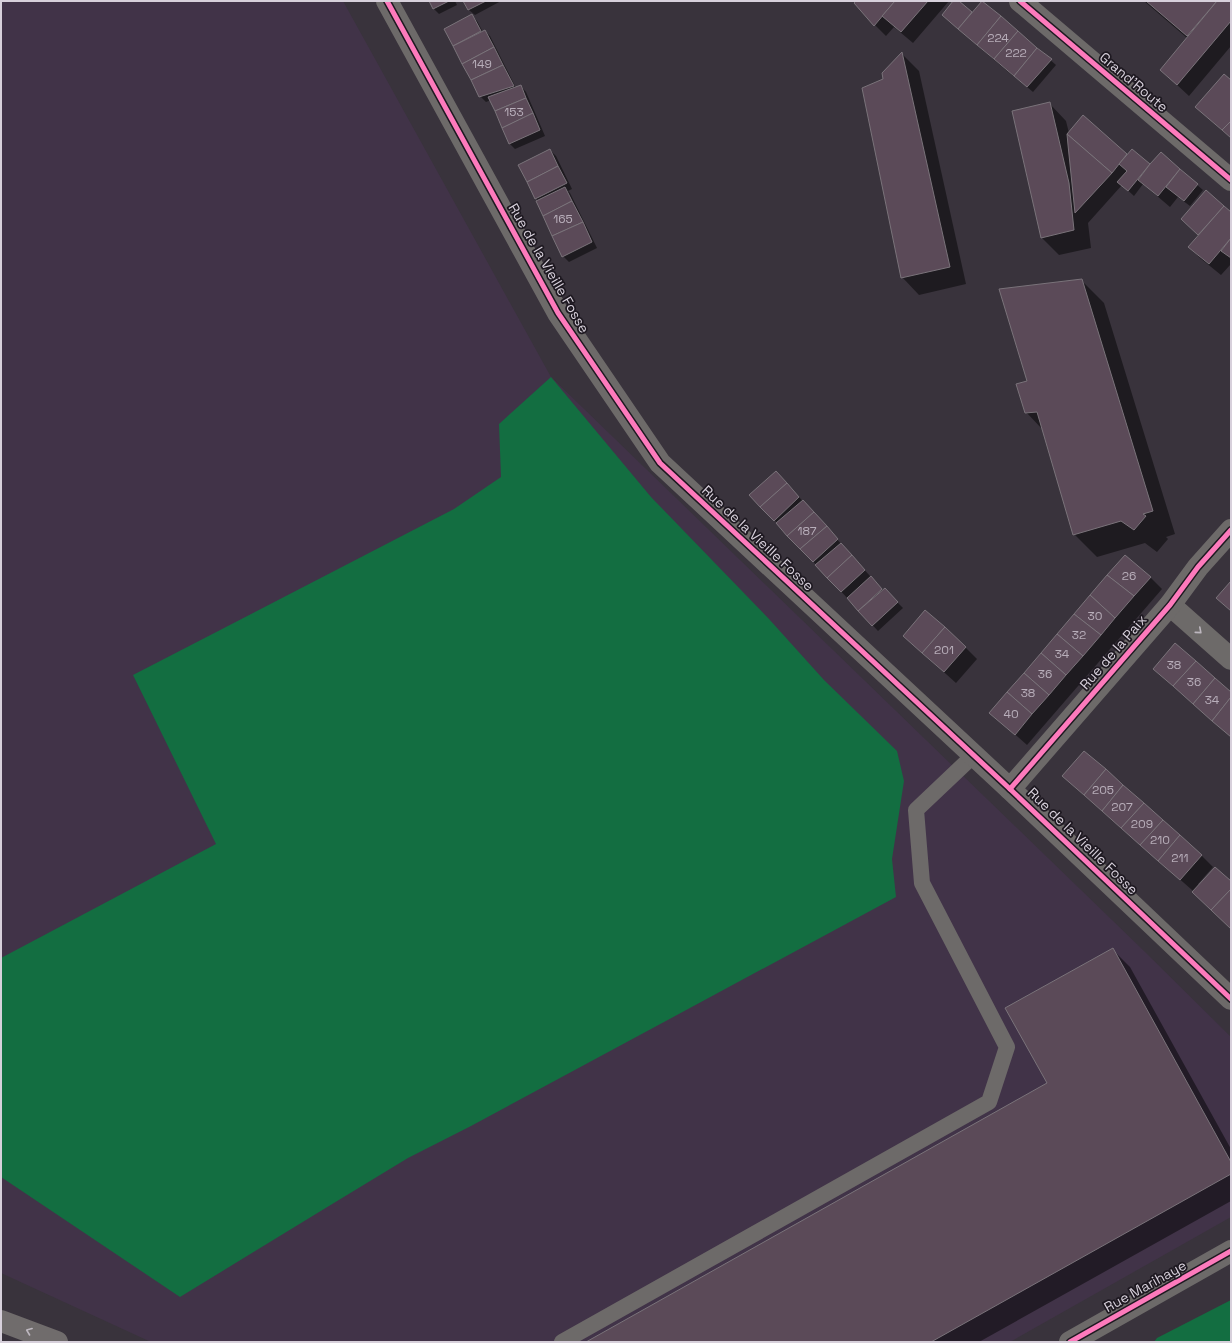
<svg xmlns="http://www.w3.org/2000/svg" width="1232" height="1343" font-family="'Space Grotesk',sans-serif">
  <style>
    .built { fill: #413348 }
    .forest { fill: #136e41 }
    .shadow { fill: #0007 }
    .building { fill: #5b4a58; stroke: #7a737a }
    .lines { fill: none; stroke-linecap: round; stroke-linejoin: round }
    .service { stroke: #6d6a69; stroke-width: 16 }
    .minor { stroke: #6d6a69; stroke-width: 22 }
    .tertiary { stroke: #6d6a69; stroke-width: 22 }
    .secondary { stroke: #706c6c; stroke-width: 22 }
    .cycleway-casing { stroke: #1e1921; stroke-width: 8 }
    .cycleway { stroke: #fd7abc; stroke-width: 5 }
    .oneway { stroke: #bcb6be }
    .oneway2 { stroke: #bdb7bf }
    .labels { text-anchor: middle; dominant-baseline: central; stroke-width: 3.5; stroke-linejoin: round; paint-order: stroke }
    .number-label { font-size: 12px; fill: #b8aeba }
    .street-label { font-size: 14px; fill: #d7d0db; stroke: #1e1921 }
  </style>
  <rect width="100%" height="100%" fill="#39333c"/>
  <polygon class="built" points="1,1 343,1 551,377 1144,951 1231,1037 1231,1217 1010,1342 151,1342 1,1273"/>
  <g class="forest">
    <polygon points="551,377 651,497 769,619 824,680 897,751 904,781 892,859 896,897 471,1126 408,1158 324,1209 180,1297 1,1177 1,958 216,844 133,675 454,509 501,477 499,424"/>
    <polygon points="1231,1300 1231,1342 1154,1342 1157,1338"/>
  </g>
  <g class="shadow">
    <polygon points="430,1 455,1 457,5 439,14 434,9"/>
    <polygon points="464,1 501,1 475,15 469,10"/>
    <polygon points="857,1 949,1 913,43 894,27 886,36 875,25"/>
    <polygon points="955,1 958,1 972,14 1036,48 1013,76 971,40 958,28"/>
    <polygon points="1144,1 1231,1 1231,46 1189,96 1161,70 1187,38"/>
    <polygon points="471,15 477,21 483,32 485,31 490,36 516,88 521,86 526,92 545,136 515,149 509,143 491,100 486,102 480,96 446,29"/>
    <polygon points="1038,49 1056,65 1033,92 1015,77"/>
    <polygon points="902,54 919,71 966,284 919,295 902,277 884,79"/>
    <polygon points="1231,81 1231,138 1197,107"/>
    <polygon points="1049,103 1066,121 1069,133 1083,117 1127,156 1133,150 1150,165 1161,154 1203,190 1190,206 1178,197 1170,207 1143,184 1134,196 1122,185 1088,223 1091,248 1059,255 1042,238"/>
    <polygon points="550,150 556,156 572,189 568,191 570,193 597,248 569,262 563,256 538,201 536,198"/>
    <polygon points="1206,192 1231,213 1231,264 1221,275 1200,258 1189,246 1198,235 1182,219"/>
    <polygon points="1081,280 1104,303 1175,534 1166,537 1168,539 1157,552 1145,543 1097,557 1074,534 1043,430 1026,412 1028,382"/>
    <polygon points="781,477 870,576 882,590 884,589 903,608 878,631 751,495"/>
    <polygon points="1150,577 1162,589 1027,745 991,713"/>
    <polygon points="916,647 965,647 977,659 956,683"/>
    <polygon points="1063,776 1201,855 1213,867 1198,884 1199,885 1231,883 1231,928 1192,890 1075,787"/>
    <polygon points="1113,950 1130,967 1231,1149 1231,1201 979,1342 588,1342 1048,1084"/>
  </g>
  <g class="building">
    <polygon points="429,1 449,1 433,9"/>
    <polygon points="463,1 486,1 468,10"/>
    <polygon points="856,1 895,1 874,26 854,3"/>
    <polygon points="895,1 928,1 901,32 882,16"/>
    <polygon points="953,1 959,1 972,12 958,29 942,15"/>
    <polygon points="982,1 1001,16 977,45 958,29"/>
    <polygon points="1146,1 1217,1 1187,36"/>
    <polygon points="1217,1 1231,1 1231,21 1177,85 1160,70"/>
    <polygon points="472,14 481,31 453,46 444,29"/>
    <polygon points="1001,16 1018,31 994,59 977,45"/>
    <polygon points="485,30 494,47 462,64 453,46"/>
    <polygon points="1018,31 1037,48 1014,76 994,59"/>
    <polygon points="494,47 503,65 471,80 462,64"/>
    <polygon points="1037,48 1052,59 1027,87 1014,76"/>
    <polygon points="902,52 950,267 901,278 862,88 883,79 882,73"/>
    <polygon points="503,65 514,86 479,97 471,80"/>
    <polygon points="1224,74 1231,80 1231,121 1222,130 1195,107"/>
    <polygon points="521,85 526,98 495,111 488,97"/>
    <polygon points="526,98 533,113 502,128 495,111"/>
    <polygon points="1050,102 1069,183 1074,230 1041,238 1012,111"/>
    <polygon points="533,113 540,130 509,144 502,128"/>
    <polygon points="1083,115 1127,154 1112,173 1067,134"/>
    <polygon points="1231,121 1231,138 1222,130"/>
    <polygon points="1067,134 1112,173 1075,213 1068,145"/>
    <polygon points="550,149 558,166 527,182 518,165"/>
    <polygon points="1132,149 1150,164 1128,191 1117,182 1127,171 1119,164"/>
    <polygon points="1161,152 1180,169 1158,196 1138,180 1150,164"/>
    <polygon points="558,166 567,183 535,199 527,182"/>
    <polygon points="1180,169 1198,184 1184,201 1166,187"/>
    <polygon points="565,187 572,201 543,216 536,201"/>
    <polygon points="1206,190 1224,206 1198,235 1181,219"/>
    <polygon points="572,201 583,222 552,236 543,216"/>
    <polygon points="1224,206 1231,212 1231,238 1209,264 1188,247"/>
    <polygon points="583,222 592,242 562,257 552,236"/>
    <polygon points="1231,238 1231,258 1221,251"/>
    <polygon points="1082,279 1153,511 1143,514 1146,516 1134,530 1121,521 1073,535 1037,412 1025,413 1016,384 1027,381 999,289"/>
    <polygon points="776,471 787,483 760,507 749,495"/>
    <polygon points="787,483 799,497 774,521 760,507"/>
    <polygon points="803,500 814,512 787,536 776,523"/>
    <polygon points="814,512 827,526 800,549 787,536"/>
    <polygon points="827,526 838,539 813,562 800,549"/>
    <polygon points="841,543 852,555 827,578 815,565"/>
    <polygon points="852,555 865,570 841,592 827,578"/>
    <polygon points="1125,555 1151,577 1134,596 1107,575"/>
    <polygon points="1107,575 1134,596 1115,618 1090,595"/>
    <polygon points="871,576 882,589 858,611 847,598"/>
    <polygon points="1231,581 1231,611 1216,598"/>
    <polygon points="885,588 898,602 872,626 858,611"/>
    <polygon points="1090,595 1115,618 1101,635 1074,614"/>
    <polygon points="925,610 945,627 922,653 903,636"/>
    <polygon points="1074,614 1101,635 1083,656 1057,634"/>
    <polygon points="945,627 966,647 944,672 922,653"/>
    <polygon points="1057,634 1083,656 1066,675 1041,653"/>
    <polygon points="1175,643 1196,661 1173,686 1153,669"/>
    <polygon points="1041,653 1066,675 1049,695 1024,673"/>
    <polygon points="1196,661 1215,678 1193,704 1173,686"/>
    <polygon points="1024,673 1049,695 1032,714 1007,692"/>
    <polygon points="1215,678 1231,692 1231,697 1212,721 1193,704"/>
    <polygon points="1007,692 1032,714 1015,735 989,713"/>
    <polygon points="1231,697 1231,737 1212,721"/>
    <polygon points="1084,751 1106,769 1084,795 1062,776"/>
    <polygon points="1106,769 1123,785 1102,811 1084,795"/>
    <polygon points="1123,785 1144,803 1121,828 1102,811"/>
    <polygon points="1144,803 1163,820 1140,845 1121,828"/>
    <polygon points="1163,820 1180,835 1158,861 1140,845"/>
    <polygon points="1180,835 1202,855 1180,880 1158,861"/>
    <polygon points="1215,867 1231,881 1231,889 1211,910 1192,892"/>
    <polygon points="1231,889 1231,929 1211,910"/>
    <polygon points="1113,948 1231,1162 1231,1174 931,1342 586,1342 1047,1083 1005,1008"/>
  </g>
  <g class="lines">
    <polyline class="service" points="562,1342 989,1102 1007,1047 922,883 916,810 974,755"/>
    <g class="minor">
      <polyline points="387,1 558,313 660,463 1010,789 1231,999"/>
      <polyline points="1170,605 1231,659"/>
      <polyline points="1010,789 1170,605 1198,567 1231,530"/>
    </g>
    <g class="tertiary">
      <polyline points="1020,1 1231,180"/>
      <polyline points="1070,1342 1231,1251"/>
    </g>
    <polyline class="secondary" points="1,1321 57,1342"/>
    <g class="cycleway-casing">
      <g id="cycleway">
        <polyline points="387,1 558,313 660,463 1010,789 1231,999"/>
        <polyline points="1020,1 1231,180"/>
        <polyline points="1010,789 1170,605 1198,567 1231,530"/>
        <polyline points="1070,1342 1231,1251"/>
      </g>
    </g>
    <use href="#cycleway" class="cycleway"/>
  </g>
  <defs><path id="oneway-chevron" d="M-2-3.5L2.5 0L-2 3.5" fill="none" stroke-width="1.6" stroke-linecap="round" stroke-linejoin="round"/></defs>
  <use class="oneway" href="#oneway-chevron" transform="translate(1199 631) rotate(41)"/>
  <use class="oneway2" href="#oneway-chevron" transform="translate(29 1331) rotate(-159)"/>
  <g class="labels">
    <g class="number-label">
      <text x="998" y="38">224</text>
      <text x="1016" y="53">222</text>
      <text x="482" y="64">149</text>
      <text x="514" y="112">153</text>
      <text x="563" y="219">165</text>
      <text x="807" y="531">187</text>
      <text x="1129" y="576">26</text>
      <text x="1095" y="616">30</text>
      <text x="1079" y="635">32</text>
      <text x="944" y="650">201</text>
      <text x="1062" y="654">34</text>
      <text x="1174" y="665">38</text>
      <text x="1045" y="674">36</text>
      <text x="1194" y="682">36</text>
      <text x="1028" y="693">38</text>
      <text x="1212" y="700">34</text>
      <text x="1011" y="714">40</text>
      <text x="1103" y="790">205</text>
      <text x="1122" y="807">207</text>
      <text x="1142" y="824">209</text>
      <text x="1160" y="840">210</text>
      <text x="1180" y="858">211</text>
    </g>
    <g class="street-label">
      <text transform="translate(1134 82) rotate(40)">Grand'Route</text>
      <text transform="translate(549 268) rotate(60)">Rue de la Vieille Fosse</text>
      <text transform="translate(758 538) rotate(43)">Rue de la Vieille Fosse</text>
      <text transform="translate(1113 652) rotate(-49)">Rue de la Paix</text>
      <text transform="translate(1083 841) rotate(44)">Rue de la Vieille Fosse</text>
      <text transform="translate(1145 1286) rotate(-29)">Rue Marihaye</text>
    </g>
  </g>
  <rect width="1232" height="1343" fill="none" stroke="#d7d0db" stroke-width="4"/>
</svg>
